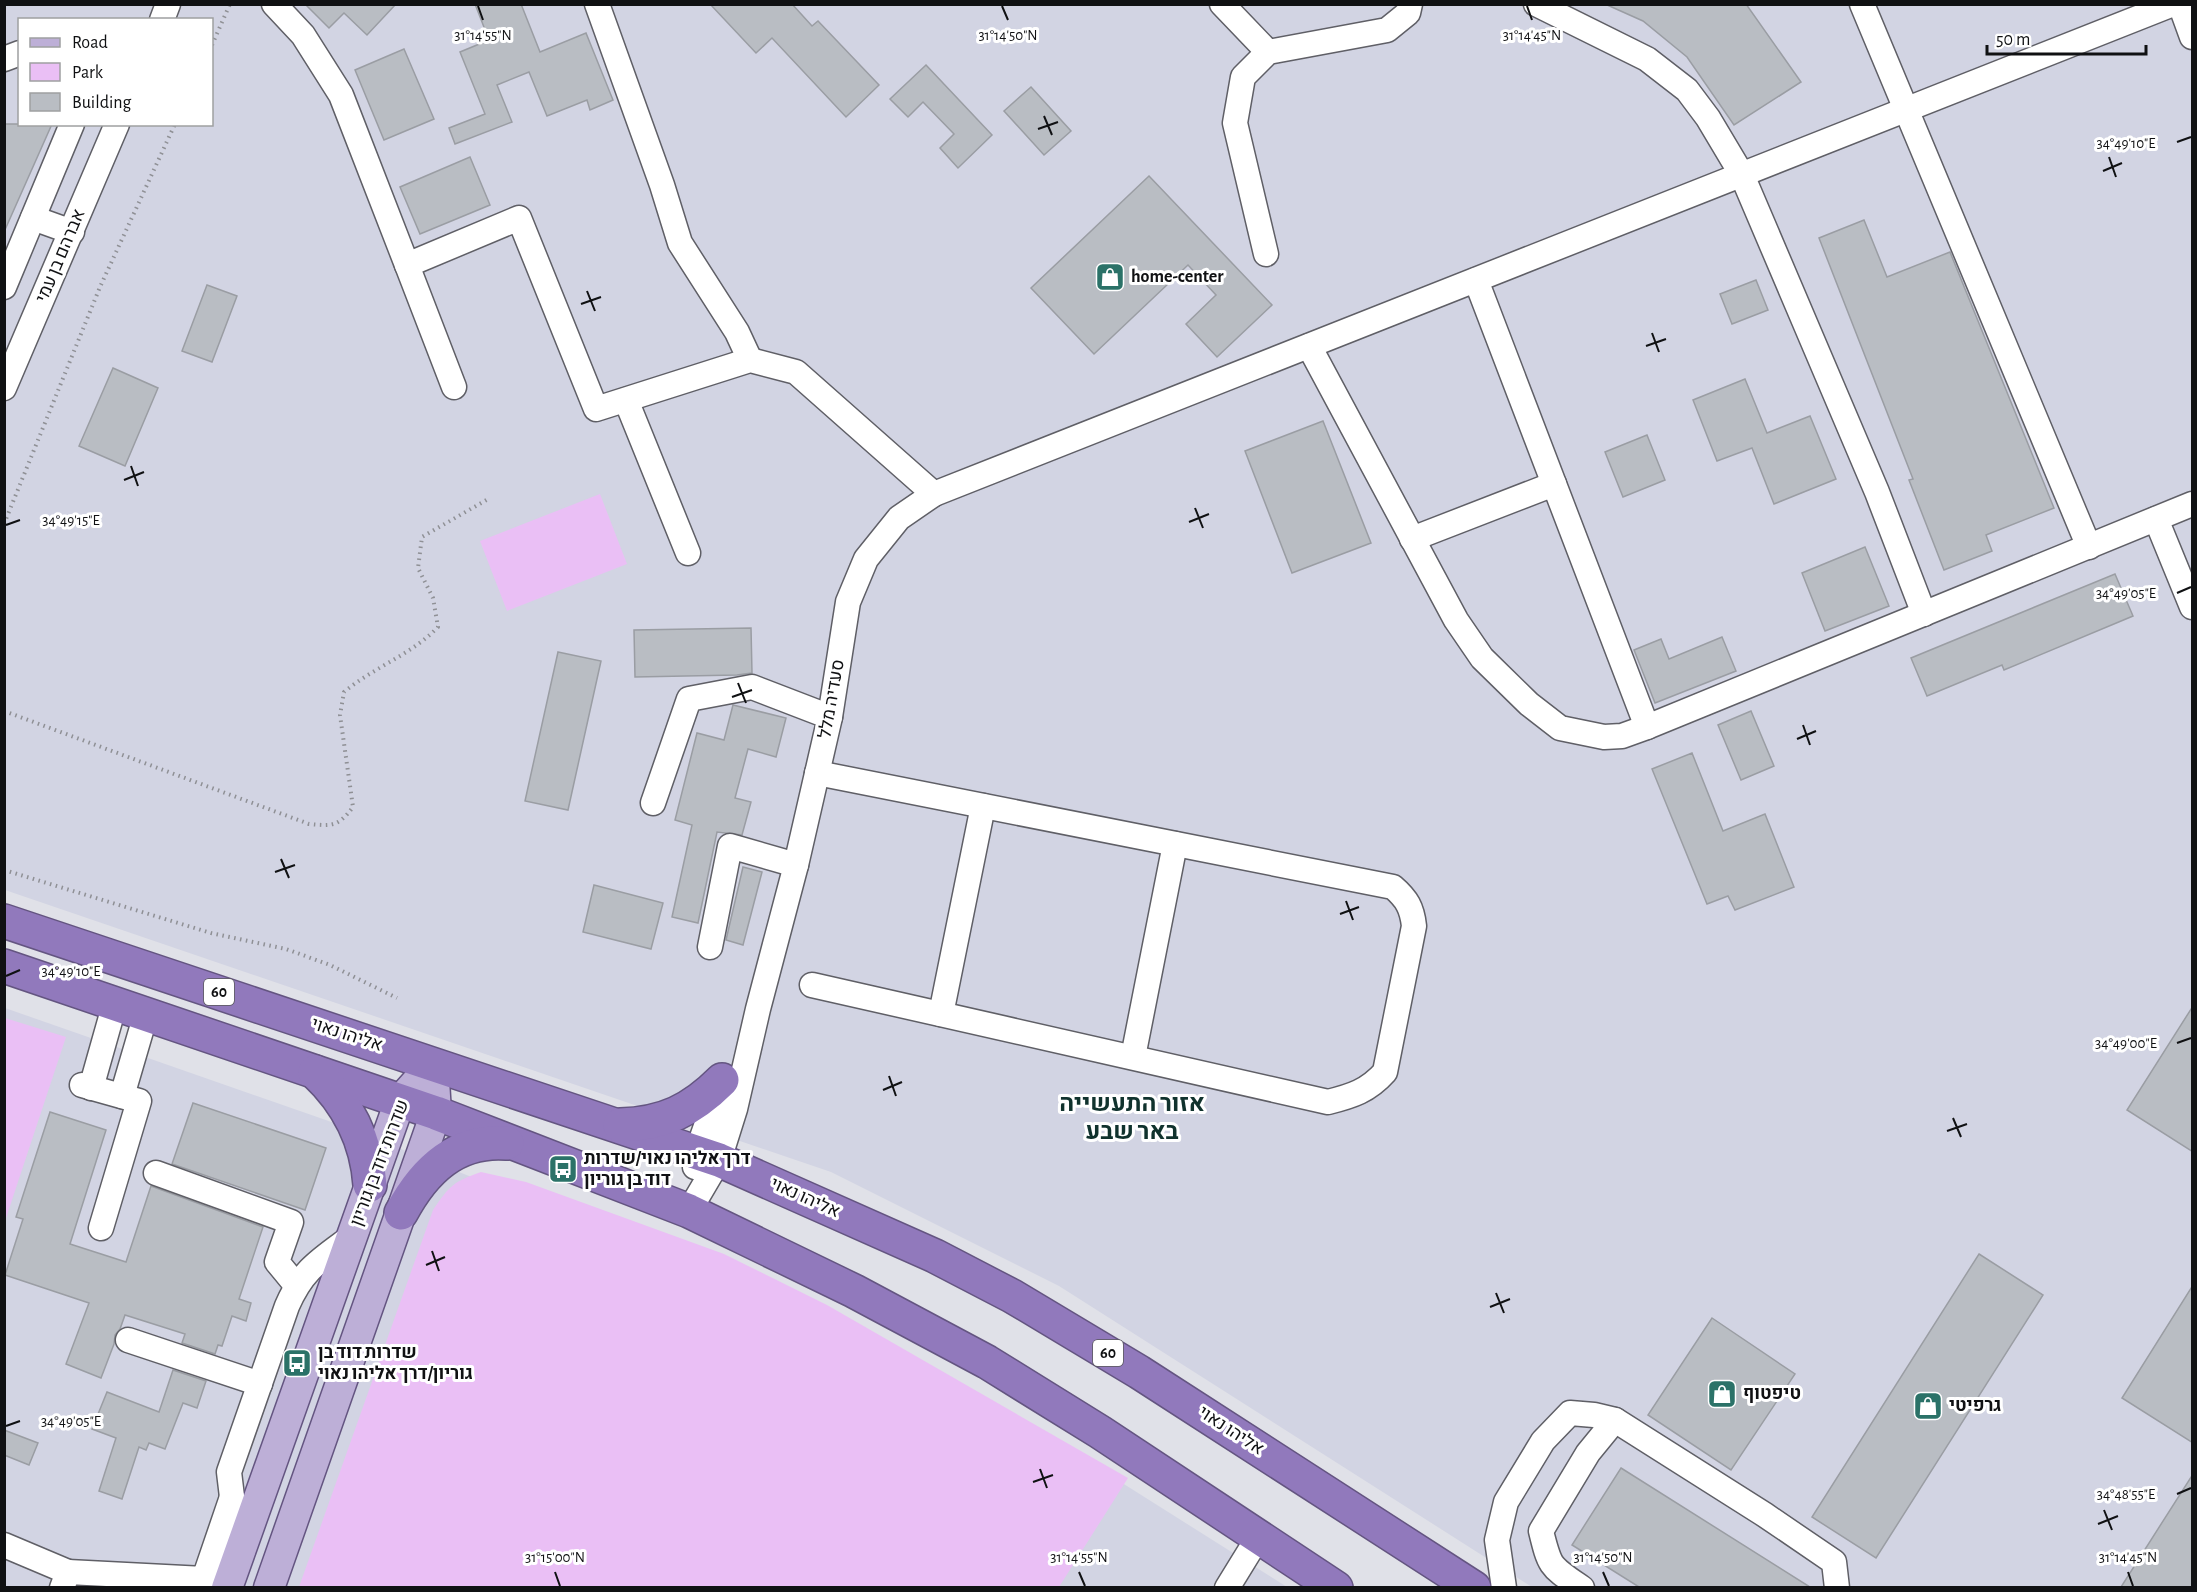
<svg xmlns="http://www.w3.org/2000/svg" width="2197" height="1592" font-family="'Alegreya Sans',Heebo,sans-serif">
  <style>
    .built { fill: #d2d4e3; fill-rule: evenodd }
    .green { fill: #eabff5 }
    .building { fill: #b9bdc3; stroke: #9a9da3; stroke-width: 1.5 }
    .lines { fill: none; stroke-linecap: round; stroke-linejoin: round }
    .minor-casing { stroke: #5f5f66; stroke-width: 27 }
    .major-casing { stroke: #645581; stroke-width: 33 }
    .highway-casing { stroke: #645581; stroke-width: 36 }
    .path { stroke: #8f9095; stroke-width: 4; stroke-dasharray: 1.5 4.5; stroke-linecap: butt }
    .minor { stroke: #fff; stroke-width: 24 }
    .major { stroke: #bdafd7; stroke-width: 30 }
    .highway { stroke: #9179bc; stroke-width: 33 }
    .ticks { fill: none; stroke: #101113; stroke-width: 2 }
    .labels { text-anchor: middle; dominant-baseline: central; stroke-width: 6; stroke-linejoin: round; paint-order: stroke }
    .shield { fill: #fff; stroke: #58585a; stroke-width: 1.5 }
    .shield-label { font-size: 16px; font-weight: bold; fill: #101113 }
    .street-label { font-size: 18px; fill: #101113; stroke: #fff }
    .poi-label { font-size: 18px; font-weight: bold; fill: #101113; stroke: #fff; text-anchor: start }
    .district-label { font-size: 24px; font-weight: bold; fill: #10322d; stroke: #fff }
    .ticks-label { font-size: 15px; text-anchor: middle; fill: #101113; stroke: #fff; stroke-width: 6; stroke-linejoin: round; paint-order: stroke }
  </style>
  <rect width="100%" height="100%" fill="#e0e1e8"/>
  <g class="built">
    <path d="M4,5H2192V1587H1532L1059,1286L831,1172L5,890ZM20,20H212V124H20Z"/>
    <polygon points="5,1008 343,1126 801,1308 1024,1421 1287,1587 5,1588"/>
  </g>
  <g class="green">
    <polygon points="600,494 627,564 507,611 480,541"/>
    <polygon points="5,1018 66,1037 5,1221 4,1018"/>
    <path d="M481,1172L526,1182L724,1254L827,1305L1128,1478L1059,1587H299L433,1210C450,1185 453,1182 481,1172Z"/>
  </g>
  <g class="building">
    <polygon points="305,4 396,4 367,35 344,13 329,28"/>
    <polygon points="475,4 521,4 540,52 586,33 613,100 590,110 587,100 547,116 529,72 497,85 512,122 455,144 449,128 485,114 460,52 489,40"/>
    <polygon points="710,4 792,4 812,26 818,21 879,85 846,117 772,38 756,53"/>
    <polygon points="1605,4 1746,4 1801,82 1734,125 1687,57 1643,21"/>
    <polygon points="404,49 434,119 384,140 355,70"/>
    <polygon points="926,65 992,135 958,168 940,148 954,134 923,102 908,117 890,99"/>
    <polygon points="1031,87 1071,131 1044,155 1004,111"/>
    <polygon points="4,124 52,124 4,232"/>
    <polygon points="470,157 490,205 420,234 400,187"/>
    <polygon points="1149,176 1272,305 1217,357 1186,324 1216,295 1188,265 1094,354 1031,288"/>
    <polygon points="1864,220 1887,277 1950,252 2054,508 1986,535 1992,551 1944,570 1909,480 1913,479 1819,238"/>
    <polygon points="1756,280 1768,310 1732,324 1720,294"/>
    <polygon points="207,285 237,296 212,362 182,351"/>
    <polygon points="113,368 158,388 125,466 79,446"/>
    <polygon points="1745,379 1767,433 1810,416 1836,479 1774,504 1752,448 1717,461 1693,400"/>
    <polygon points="1323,421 1371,543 1292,573 1245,451"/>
    <polygon points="1647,435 1665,480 1623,497 1605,452"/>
    <polygon points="1865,547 1889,606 1825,631 1802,573"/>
    <polygon points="2115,574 2133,616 2004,670 2002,665 1927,696 1911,658"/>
    <polygon points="751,628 752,673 737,675 635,677 634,630"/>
    <polygon points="1722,637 1736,671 1655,703 1634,650 1661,639 1669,659"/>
    <polygon points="558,652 601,661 568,810 525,801"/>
    <polygon points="733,705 786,718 776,757 748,749 735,798 751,802 742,835 717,832 698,923 672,917 692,825 675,820 697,733 724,740"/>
    <polygon points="1751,711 1774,766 1741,780 1718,725"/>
    <polygon points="1692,753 1723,831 1765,814 1794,887 1735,910 1728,896 1707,904 1652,769"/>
    <polygon points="743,867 762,872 743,945 726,940"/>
    <polygon points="594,885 663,903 651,949 583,932"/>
    <polygon points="2193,1006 2193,1152 2127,1110"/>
    <polygon points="193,1103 326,1148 305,1210 172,1164"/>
    <polygon points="50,1112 106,1130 70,1244 126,1262 151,1186 263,1227 239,1299 251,1303 246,1321 232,1316 222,1346 218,1345 215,1354 182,1343 185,1334 125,1315 120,1329 115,1335 114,1344 101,1378 66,1364 89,1303 5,1275 23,1219 16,1217"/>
    <polygon points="1979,1254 2043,1295 1876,1558 1812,1517"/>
    <polygon points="2193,1285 2193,1443 2122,1398"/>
    <polygon points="1712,1318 1795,1374 1731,1470 1648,1415"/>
    <polygon points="173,1370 206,1381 197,1408 183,1403 165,1449 149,1443 146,1450 139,1447 122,1499 99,1491 116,1438 92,1429 107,1392 159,1412"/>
    <polygon points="4,1430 38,1443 29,1465 4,1455"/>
    <polygon points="1621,1468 1810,1587 1639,1587 1572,1545"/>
    <polygon points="2193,1474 2193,1587 2121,1587"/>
  </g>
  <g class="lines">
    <g class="minor-casing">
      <g id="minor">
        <polyline points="274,4 303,35 341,95 407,265 519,218 596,409 750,360 796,372 934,494"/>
        <polyline points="597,4 662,185 680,243 737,332 750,360"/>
        <polyline points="1222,4 1268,52"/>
        <polyline points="1536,4 1647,59 1687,90 1708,118 1742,175 1877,492 1924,614"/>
        <polyline points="1862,4 2089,547"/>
        <polyline points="2180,4 2192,37"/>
        <polyline points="162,20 168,4"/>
        <polyline points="4,59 20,53"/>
        <polyline points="33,218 72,232"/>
        <polyline points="1266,254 1235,123 1243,77 1268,52 1387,30 1408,13 1410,4"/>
        <polyline points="407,265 454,387"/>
        <polyline points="1476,280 1647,727"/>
        <polyline points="4,287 72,124"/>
        <polyline points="1309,346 1456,620 1482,658 1529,704 1560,728 1604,737 1622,736 1647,727 2192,504"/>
        <polyline points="4,388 117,124"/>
        <polyline points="626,400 688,553"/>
        <polyline points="2156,519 2192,607"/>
        <polyline points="1412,539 1554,484"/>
        <polyline points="653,803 689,699 752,687 830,717"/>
        <polyline points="710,947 730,846 796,865"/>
        <path d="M812,985L1328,1102C1352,1096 1368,1091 1385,1072L1414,926C1412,908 1407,899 1393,887L817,773"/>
        <polyline points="941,1014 983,806"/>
        <polyline points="1133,1057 1175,844"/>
        <polyline points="82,1085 139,1101 101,1228"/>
        <polyline points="91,1088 115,1003"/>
        <polyline points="122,1096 146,1014"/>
        <polyline points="695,1167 697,1152 721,1083"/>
        <polyline points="156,1173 291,1222 277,1262 296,1285"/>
        <polyline points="689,1211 719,1160 735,1109 758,1009 796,865 830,717 848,602 866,559 899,518 934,494 2173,4"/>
        <polyline points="128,1340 260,1384"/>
        <path d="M244,1541L232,1497L229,1472L287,1306C303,1269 320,1260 351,1237"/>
        <polyline points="4,1545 68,1572"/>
        <polyline points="62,1588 68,1572 204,1579 232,1497"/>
        <polyline points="1227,1588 1259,1536"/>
        <polyline points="1504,1588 1497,1540 1506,1502 1543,1441 1570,1413 1594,1415 1615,1420 1765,1515 1834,1562 1837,1588"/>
        <path d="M1582,1588C1550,1566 1550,1568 1541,1531L1588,1453L1615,1420"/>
      </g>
    </g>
    <g class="major-casing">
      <g id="major">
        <polyline points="227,1588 400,1101 433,1064"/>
        <polyline points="269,1588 436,1113 433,1064"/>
      </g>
    </g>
    <g class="highway-casing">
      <g id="highway">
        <polyline points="4,921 719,1160 935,1256 1012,1296 1139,1372 1474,1588"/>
        <polyline points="4,966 436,1113 689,1211 854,1291 987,1362 1100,1432 1336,1588"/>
        <path d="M315,1072C347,1102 367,1141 370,1185"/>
        <path d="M620,1125C664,1124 692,1110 722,1080"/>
        <path d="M401,1213C424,1170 456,1139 507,1143"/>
      </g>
    </g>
    <g class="path">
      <polyline points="212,45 230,4"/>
      <polyline points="4,524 100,287 175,124"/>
      <path d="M4,711L309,824C332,826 338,827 353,807L340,715L344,692C374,667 411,655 438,627L433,598L418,568L422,537L488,499"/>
      <polyline points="4,870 211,933 286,949 330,965 397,998"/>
    </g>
    <use href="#minor" class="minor"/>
    <use href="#major" class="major"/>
    <use href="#highway" class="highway"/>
  </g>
  <path class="ticks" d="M478,6L483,20M1002,6L1008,20M1527,6L1532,20M1044,116L1052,135M1038,129L1058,122M2177,142L2191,137M2109,157L2116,177M2103,171L2122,163M587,291L595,311M581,304L601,297M1652,333L1659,352M1646,346L1666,339M131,466L138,486M124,480L144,472M1195,508L1203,528M1189,522L1209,514M6,525L20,520M2177,593L2191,587M738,683L746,703M732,697L752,690M1803,725L1810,745M1797,739L1816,731M281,859L289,878M275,872L295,865M1346,901L1353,920M1340,914L1359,907M6,976L20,970M2177,1043L2191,1038M889,1076L896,1096M883,1090L902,1082M1953,1118L1961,1137M1947,1131L1967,1124M432,1251L439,1271M426,1265L445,1257M1496,1293L1504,1313M1490,1307L1510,1299M6,1426L20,1421M1040,1469L1047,1488M1033,1482L1053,1475M2177,1494L2191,1488M2104,1510L2112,1530M2098,1524L2118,1516M555,1572L560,1586M1079,1572L1085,1586M1603,1572L1609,1586M2128,1572L2133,1586"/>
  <defs>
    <g id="shop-square" transform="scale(1.5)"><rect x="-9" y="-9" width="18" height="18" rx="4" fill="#2b7268" stroke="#fff"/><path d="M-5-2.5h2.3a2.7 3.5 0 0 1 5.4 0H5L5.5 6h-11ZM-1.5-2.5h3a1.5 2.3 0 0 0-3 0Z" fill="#fff"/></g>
    <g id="bus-square" transform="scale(1.5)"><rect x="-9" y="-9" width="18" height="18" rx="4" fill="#2b7268" stroke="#fff"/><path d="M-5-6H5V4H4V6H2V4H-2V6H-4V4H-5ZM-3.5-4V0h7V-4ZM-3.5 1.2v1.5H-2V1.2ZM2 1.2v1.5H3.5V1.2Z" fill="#fff"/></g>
  </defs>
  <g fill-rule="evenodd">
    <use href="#shop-square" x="1110" y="277"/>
    <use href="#bus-square" x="563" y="1169"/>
    <use href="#bus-square" x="297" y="1363"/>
    <use href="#shop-square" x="1722" y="1394"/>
    <use href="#shop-square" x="1928" y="1406"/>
  </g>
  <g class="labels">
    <g class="shield">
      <rect x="204" y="979" width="30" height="26" rx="4.5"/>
      <rect x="1093" y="1340" width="30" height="26" rx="4.5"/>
    </g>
    <g class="shield-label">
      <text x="219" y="992">60</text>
      <text x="1108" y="1353">60</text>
    </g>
    <g class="street-label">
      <text transform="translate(61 256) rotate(-67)">אברהם בן עמי</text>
      <text transform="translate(832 699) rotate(-80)">סעדיה מלל</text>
      <text transform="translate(347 1035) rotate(18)">אליהו נאוי</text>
      <text transform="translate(380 1163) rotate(-69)">שדרות דוד בן גוריון</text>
      <text transform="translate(805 1198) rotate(24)">אליהו נאוי</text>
      <text transform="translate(1231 1431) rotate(33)">אליהו נאוי</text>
    </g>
    <g class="poi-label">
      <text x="1131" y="277">home-center</text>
      <text x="584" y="1159">דרך אליהו נאוי/שדרות<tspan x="584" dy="21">דוד בן גוריון</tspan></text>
      <text x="318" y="1353">שדרות דוד בן<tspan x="318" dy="21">גוריון/דרך אליהו נאוי</tspan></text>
      <text x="1743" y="1394">טיפטוף</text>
      <text x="1949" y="1406">גרפיטי</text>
    </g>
    <g class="district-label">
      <text x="1132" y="1104">אזור התעשייה<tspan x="1132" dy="28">באר שבע</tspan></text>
    </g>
  </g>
  <g class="ticks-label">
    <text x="483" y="40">31°14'55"N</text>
    <text x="1008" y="40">31°14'50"N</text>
    <text x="1532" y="40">31°14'45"N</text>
    <text x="2126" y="148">34°49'10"E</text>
    <text x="71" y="525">34°49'15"E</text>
    <text x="2126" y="598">34°49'05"E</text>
    <text x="71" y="976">34°49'10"E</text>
    <text x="2126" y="1048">34°49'00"E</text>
    <text x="71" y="1426">34°49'05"E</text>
    <text x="2126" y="1499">34°48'55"E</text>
    <text x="555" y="1562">31°15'00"N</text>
    <text x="1079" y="1562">31°14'55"N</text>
    <text x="1603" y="1562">31°14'50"N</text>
    <text x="2128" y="1562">31°14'45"N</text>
  </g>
  <rect width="2197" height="1592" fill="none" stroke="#101113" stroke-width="12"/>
  <rect x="18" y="18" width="195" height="108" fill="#ffffff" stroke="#9fa0a1" stroke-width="1.5"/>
  <rect x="30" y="38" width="30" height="9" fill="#bdafd7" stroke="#9fa0a1" stroke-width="1.5"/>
  <text x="72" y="48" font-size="18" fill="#101113">Road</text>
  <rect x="30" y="63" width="30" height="18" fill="#eabff5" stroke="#9fa0a1" stroke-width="1.5"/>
  <text x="72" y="78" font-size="18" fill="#101113">Park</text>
  <rect x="30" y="93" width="30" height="18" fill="#b9bdc3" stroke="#9fa0a1" stroke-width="1.5"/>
  <text x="72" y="108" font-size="18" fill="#101113">Building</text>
  <path d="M1987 45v9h159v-9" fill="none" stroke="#101113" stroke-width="3"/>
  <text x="1996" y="45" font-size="18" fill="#101113" stroke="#ffffff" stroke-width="4.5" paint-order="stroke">50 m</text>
</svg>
